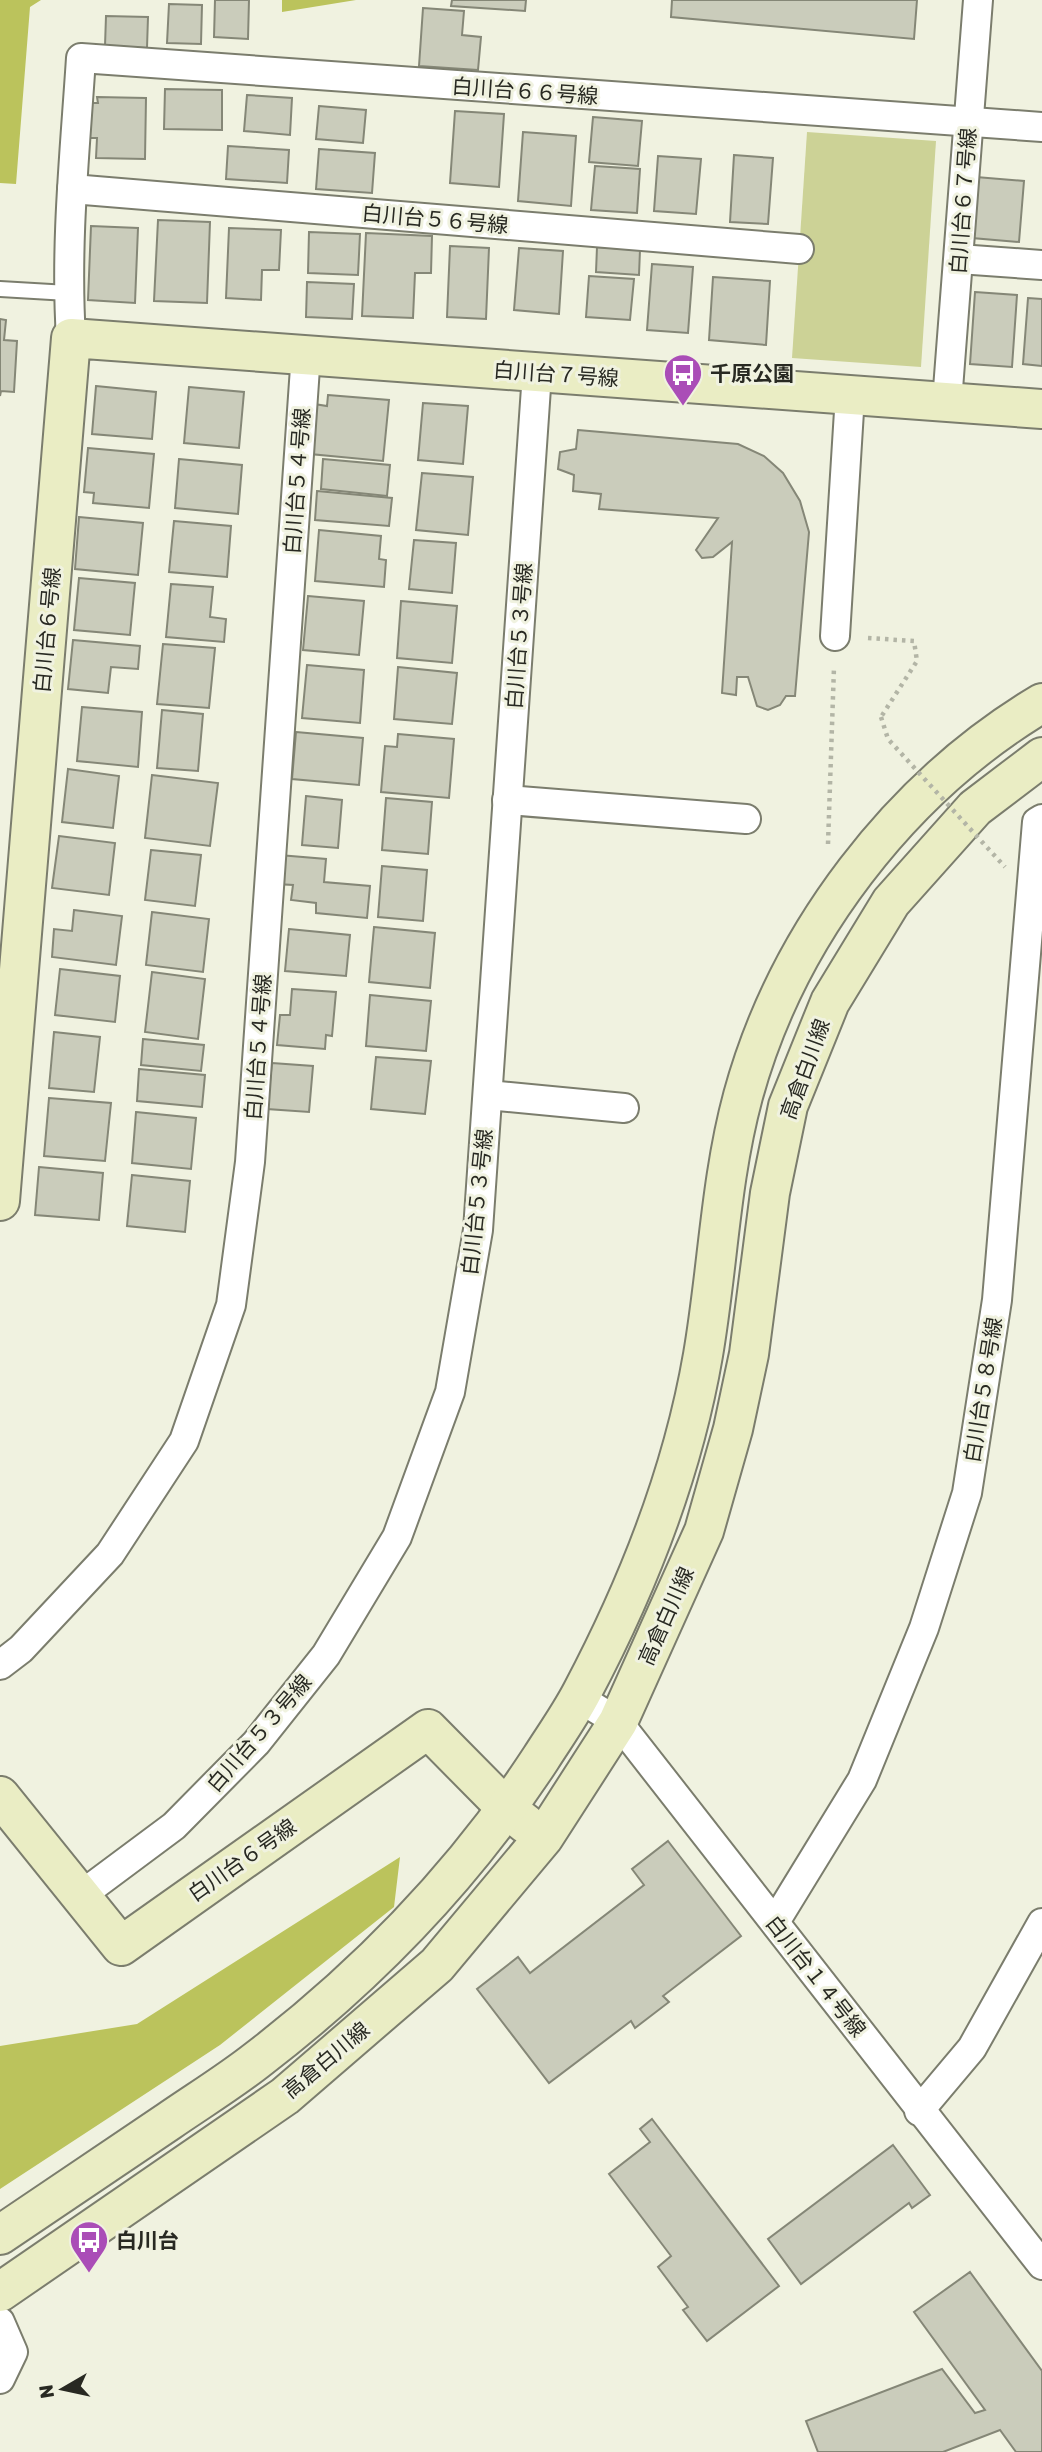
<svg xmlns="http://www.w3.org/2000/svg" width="1042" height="2452" font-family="Rubik,'Noto Sans JP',sans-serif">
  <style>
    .green { fill: #ccd296 }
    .forest { fill: #bbc35c }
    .building { fill: #caccbb; stroke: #858777; stroke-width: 2 }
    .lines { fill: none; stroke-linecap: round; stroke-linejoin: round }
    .lane-casing { stroke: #7b7d6d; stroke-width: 18 }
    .street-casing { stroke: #7b7d6d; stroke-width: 32 }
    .secondary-casing { stroke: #7b7d6d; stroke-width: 42 }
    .path { stroke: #b3b5a6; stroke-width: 4.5; stroke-dasharray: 3.5 5; stroke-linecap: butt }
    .lane { stroke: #fff; stroke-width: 14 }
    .street { stroke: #fff; stroke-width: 28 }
    .secondary { stroke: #eaedc4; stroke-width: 38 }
    .path-bridge { stroke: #b3b5a6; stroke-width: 4.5; stroke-dasharray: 3.5 5; stroke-linecap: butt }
    .labels { text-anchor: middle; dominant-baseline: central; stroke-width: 6; stroke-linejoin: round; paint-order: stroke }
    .street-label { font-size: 21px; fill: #282922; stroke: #f0f2e0 }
    .poi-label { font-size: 21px; font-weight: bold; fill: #282922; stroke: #f0f2e0; text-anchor: start }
  </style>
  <rect width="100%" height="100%" fill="#f0f2e0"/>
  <polygon class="green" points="807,132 936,141 921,367 792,358"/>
  <g class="forest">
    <polygon points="0,0 41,0 30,7 16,184 0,183"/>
    <polygon points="282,0 356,0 282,12"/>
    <polygon points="400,1857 394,1907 220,2045 0,2189 0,2046 137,2024"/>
  </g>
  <g class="building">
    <polygon points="215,0 249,0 248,39 214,37"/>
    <polygon points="452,0 526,0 525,11 451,6"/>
    <polygon points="672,0 917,0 914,39 671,17"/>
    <polygon points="169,4 202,5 201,44 167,43"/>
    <polygon points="423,8 464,11 462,35 481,37 478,70 419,66"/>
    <polygon points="106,16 148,17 147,48 105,46"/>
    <polygon points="165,89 222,90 222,130 164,129"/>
    <polygon points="247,95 292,98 290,135 244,131"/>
    <polygon points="97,97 146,98 145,159 96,158 97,138 85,138 85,103 98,103"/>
    <polygon points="319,106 366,110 363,143 316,139"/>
    <polygon points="455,111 504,114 499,187 450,183"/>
    <polygon points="593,117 642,121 638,166 589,162"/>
    <polygon points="523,132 576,136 571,206 518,201"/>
    <polygon points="228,146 289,150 287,183 226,179"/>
    <polygon points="319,149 375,153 372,193 316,189"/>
    <polygon points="734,155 773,158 768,224 730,222"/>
    <polygon points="658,156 701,159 696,214 654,211"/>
    <polygon points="595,166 640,169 637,213 591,210"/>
    <polygon points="976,177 1024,181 1019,242 972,238"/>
    <polygon points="158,220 210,222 207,303 154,301"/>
    <polygon points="91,226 138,228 135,303 88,300"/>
    <polygon points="229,228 281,230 279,270 262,270 261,300 226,298"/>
    <polygon points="309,232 360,234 358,275 308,273"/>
    <polygon points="366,233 432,236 431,273 415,273 413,318 362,316"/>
    <polygon points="450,246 489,248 486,319 447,317"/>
    <polygon points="597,247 640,250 639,275 596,272"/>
    <polygon points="519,248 563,251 559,314 514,310"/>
    <polygon points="652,264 693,267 688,333 647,330"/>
    <polygon points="589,276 634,279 630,320 586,317"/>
    <polygon points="713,277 770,281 766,345 709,340"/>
    <polygon points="307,282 354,284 352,319 306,317"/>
    <polygon points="975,292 1017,295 1012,367 970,364"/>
    <polygon points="1028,298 1042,299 1042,366 1023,364"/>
    <polygon points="0,319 6,320 4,340 17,341 14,392 1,391 0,396"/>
    <polygon points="96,386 156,392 152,439 92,434"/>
    <polygon points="189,387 244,392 239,448 184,443"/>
    <polygon points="328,395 389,400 383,461 310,454 314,404 327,406"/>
    <polygon points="423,403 468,406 463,464 418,460"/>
    <polygon points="578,430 738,444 764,456 783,473 800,501 809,532 795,696 786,696 780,705 768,710 757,706 748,677 737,677 736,695 722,693 732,542 713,557 702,558 696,550 718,518 599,509 601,494 573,491 574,475 558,469 560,452 576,449"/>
    <polygon points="88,448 154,454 149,508 93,503 94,493 84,492"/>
    <polygon points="179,459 242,465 238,514 175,508"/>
    <polygon points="323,459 390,465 387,496 321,489"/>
    <polygon points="422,473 473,477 468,535 416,530"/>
    <polygon points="317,491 392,498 389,526 315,520"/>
    <polygon points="79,517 143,523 138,575 75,569"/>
    <polygon points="174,521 231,526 227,577 169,572"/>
    <polygon points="319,530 381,536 379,559 386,560 384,587 315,581"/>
    <polygon points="414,540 456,543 452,593 409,589"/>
    <polygon points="79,578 135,583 130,635 74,630"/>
    <polygon points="171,584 213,587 210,617 226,619 224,642 166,637"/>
    <polygon points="308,596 364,601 359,655 303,650"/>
    <polygon points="401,601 457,606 452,663 397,658"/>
    <polygon points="73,640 140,646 138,669 111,667 108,693 68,689"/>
    <polygon points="163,644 215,648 209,708 157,704"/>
    <polygon points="307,665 364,670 360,723 302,718"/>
    <polygon points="398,667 457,673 452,724 394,719"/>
    <polygon points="82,707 142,712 138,767 77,761"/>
    <polygon points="162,710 203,714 198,771 157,768"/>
    <polygon points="296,732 363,738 359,785 292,779"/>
    <polygon points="398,734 454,739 449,798 381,792 385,746 397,747"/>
    <polygon points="68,769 119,776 113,828 62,822"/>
    <polygon points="152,775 218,783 210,846 145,838"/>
    <polygon points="306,796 342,800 338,848 302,845"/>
    <polygon points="386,798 432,802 428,854 382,850"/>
    <polygon points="59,836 115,843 109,895 52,888"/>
    <polygon points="151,850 201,855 195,906 145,900"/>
    <polygon points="279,855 326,859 324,882 370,886 367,918 316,913 316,903 291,900 293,885 276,884"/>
    <polygon points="382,866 427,870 423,921 378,917"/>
    <polygon points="74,910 122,916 116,965 52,957 54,929 72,931"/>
    <polygon points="152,912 209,919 203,972 146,965"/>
    <polygon points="374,927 435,933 430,988 369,982"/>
    <polygon points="289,929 350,935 346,976 285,971"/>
    <polygon points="60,969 120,976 115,1022 55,1015"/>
    <polygon points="152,972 205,979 198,1039 145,1032"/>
    <polygon points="292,989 336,992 332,1036 326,1035 325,1049 277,1045 280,1015 290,1015"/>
    <polygon points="370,995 431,1001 426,1051 366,1046"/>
    <polygon points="54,1032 100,1037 94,1092 49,1088"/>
    <polygon points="143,1039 204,1045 201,1071 141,1065"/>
    <polygon points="376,1057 431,1061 425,1114 371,1109"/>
    <polygon points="272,1063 313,1066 309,1112 267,1109"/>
    <polygon points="139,1069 205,1075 202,1107 137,1101"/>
    <polygon points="49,1098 111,1103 105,1161 44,1156"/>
    <polygon points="136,1112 196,1118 191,1169 132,1163"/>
    <polygon points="39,1167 103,1173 99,1220 35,1215"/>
    <polygon points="132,1175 190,1181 185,1232 127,1226"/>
    <polygon points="668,1841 741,1936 663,1996 669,2002 635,2028 631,2021 549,2083 477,1989 518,1957 530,1973 644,1885 632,1869"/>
    <polygon points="652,2119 779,2286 707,2341 683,2310 688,2307 658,2267 671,2256 609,2174 650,2142 640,2129"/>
    <polygon points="893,2145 930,2195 912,2208 909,2203 801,2284 768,2239"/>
    <polygon points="970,2272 1042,2371 1042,2452 1016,2452 1000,2430 943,2452 818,2452 806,2421 942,2369 975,2413 985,2410 914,2312"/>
  </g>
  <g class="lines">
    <g class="lane-casing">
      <polyline id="lane" points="0,289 68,293"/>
    </g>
    <g class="street-casing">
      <g id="street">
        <polyline points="72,189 799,249"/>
        <polyline points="959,259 1042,265"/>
        <path d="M71,338C65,244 75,151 81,58L1042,127"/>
        <polyline points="947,402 978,0"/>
        <polyline points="835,636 850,395"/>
        <polyline points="507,800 746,819"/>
        <polyline points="488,1095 624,1108"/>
        <polyline points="0,1665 21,1649 110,1554 184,1441 231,1305 250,1162 306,353"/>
        <polyline points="579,1698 618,1722 1042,2265"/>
        <polyline points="80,1896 174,1826 256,1743 326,1655 397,1537 450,1392 478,1230 537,373"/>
        <polyline points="775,1922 862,1780 924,1628 967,1493 997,1300 1037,822 1042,819"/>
        <polyline points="919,2111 972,2048 1042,1923"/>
        <polyline points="0,2322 13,2352 0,2379"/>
      </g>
    </g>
    <g class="secondary-casing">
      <g id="secondary">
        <polyline points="0,1201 71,338 1042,409"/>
        <polyline points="0,1796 121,1946 428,1729 507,1809 526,1824"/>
        <path d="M0,2235C56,2197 112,2159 169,2121C198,2101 229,2082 257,2060C368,1975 464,1876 541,1758C555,1736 570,1715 582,1692C637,1588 683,1471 703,1355C718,1268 720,1181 743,1096C787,935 900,788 1042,703"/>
        <polyline points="0,2292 285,2096 437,1965 544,1837 618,1722 704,1531 733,1429 749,1354 770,1193 788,1106 830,1002 891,902 975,808 1042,757"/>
      </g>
    </g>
    <g class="path">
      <polyline points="868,638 914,641 917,661 881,717"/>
      <polyline points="828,844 834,667"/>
    </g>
    <use href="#lane" class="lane"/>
    <use href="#street" class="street"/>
    <use href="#secondary" class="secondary"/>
    <polyline class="path-bridge" points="881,717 888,739 1005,867"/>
  </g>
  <defs>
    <g id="bus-pin" transform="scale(2.0125)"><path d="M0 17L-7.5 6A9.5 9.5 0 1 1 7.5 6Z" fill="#aa4db7" stroke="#f0f2e0"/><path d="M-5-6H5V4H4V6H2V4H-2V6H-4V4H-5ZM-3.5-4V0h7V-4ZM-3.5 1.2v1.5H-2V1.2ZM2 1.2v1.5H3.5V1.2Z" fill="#fff"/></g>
  </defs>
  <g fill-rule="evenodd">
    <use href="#bus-pin" x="683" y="373"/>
    <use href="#bus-pin" x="89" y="2240"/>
  </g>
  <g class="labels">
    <g class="street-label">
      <text transform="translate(525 91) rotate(4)">白川台６６号線</text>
      <text transform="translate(963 201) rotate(-86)">白川台６７号線</text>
      <text transform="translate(435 219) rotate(5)">白川台５６号線</text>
      <text transform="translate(556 374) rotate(4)">白川台７号線</text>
      <text transform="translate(297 481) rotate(-86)">白川台５４号線</text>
      <text transform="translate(47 630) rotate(-85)">白川台６号線</text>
      <text transform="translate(519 636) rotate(-86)">白川台５３号線</text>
      <text transform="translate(258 1047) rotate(-86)">白川台５４号線</text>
      <text transform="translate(805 1069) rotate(-70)">高倉白川線</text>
      <text transform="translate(477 1202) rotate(-84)">白川台５３号線</text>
      <text transform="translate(983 1390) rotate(-81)">白川台５８号線</text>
      <text transform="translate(666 1616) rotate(-66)">高倉白川線</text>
      <text transform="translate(259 1733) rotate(-49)">白川台５３号線</text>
      <text transform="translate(242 1860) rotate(-35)">白川台６号線</text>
      <text transform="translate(816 1976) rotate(52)">白川台１４号線</text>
      <text transform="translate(326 2060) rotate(-40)">高倉白川線</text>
    </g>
    <g class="poi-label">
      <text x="710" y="373">千原公園</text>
      <text x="116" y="2240">白川台</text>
    </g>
  </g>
  <g transform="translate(63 2389) rotate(261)" stroke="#f0f2e0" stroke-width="5" paint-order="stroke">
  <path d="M0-5L12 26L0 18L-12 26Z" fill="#282922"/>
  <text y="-10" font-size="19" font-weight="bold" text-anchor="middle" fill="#282922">N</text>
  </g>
</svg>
